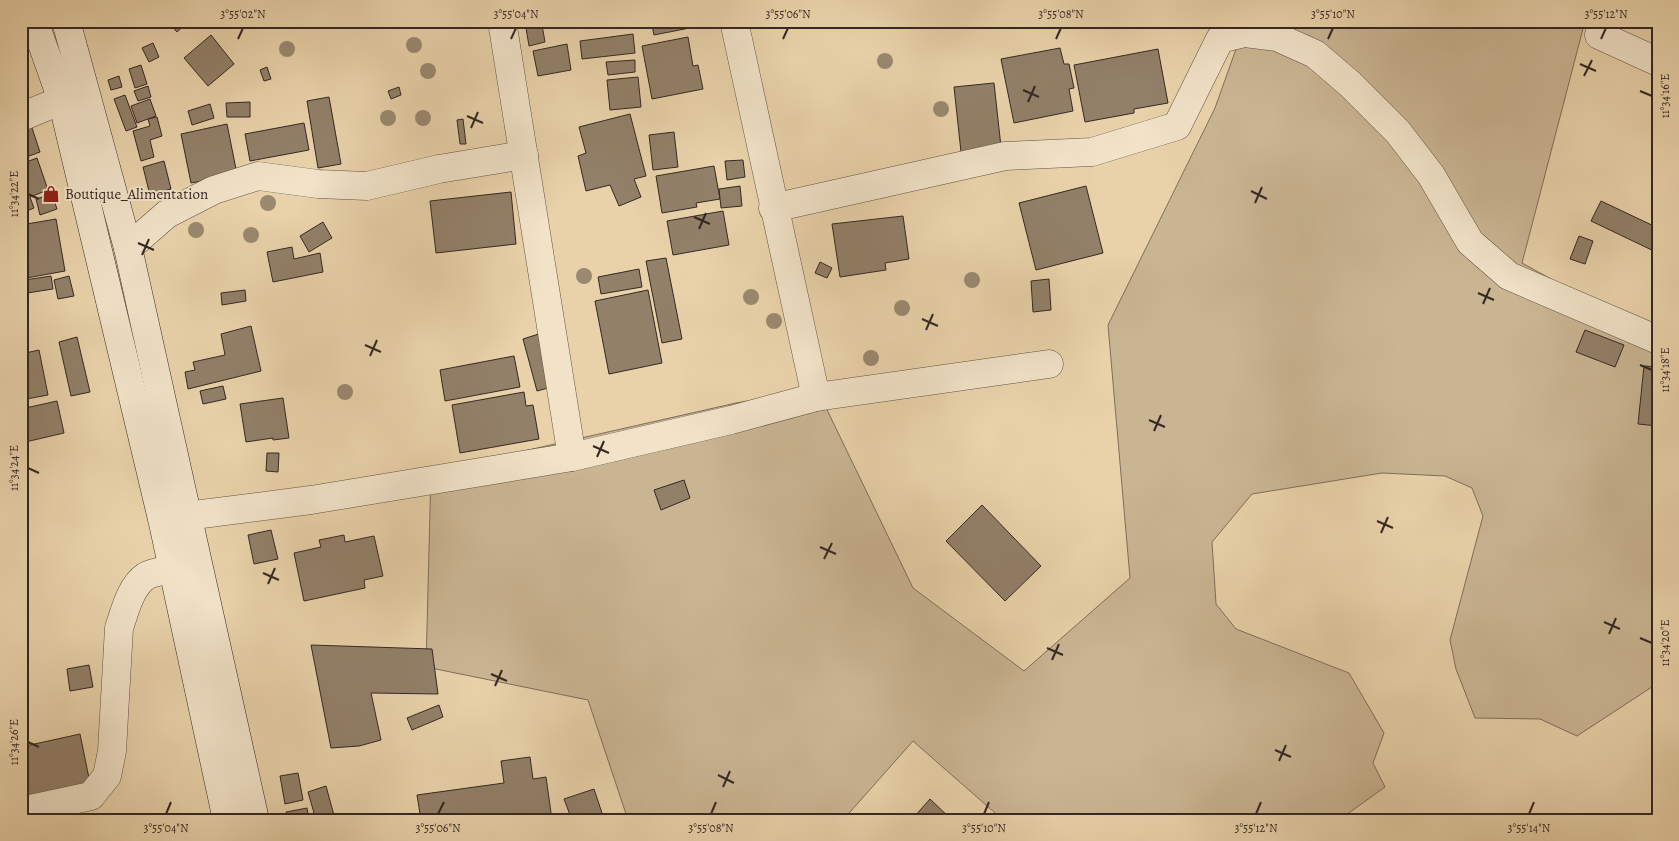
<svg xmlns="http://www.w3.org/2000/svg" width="1679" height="841" font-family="Alegreya,serif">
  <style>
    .green { fill: #cab593; stroke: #7f6e5b }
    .building { fill: #928069; stroke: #342823 }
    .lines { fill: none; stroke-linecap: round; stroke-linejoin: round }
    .street-casing { stroke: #615245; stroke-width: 29 }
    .secondary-casing { stroke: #342823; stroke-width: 29 }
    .street { stroke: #f1e2c8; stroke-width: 28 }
    .secondary { stroke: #f1e2c8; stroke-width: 28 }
    .tree { fill: #9a886f }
    .ticks { fill: none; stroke: #342823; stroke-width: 2 }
    .labels { text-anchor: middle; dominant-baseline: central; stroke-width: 4; stroke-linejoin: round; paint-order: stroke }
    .poi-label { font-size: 15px; fill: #342823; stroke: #f1e2c8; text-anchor: start }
    .neatline { fill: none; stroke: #342823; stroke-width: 2 }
    .ticks-label { font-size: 12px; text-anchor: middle; fill: #342823 }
  </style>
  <rect width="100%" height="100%" fill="#e9d2aa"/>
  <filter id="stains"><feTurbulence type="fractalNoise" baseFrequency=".004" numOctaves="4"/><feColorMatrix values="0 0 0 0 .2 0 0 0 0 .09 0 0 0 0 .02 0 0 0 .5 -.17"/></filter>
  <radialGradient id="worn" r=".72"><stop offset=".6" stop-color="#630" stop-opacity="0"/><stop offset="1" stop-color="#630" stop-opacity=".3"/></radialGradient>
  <polygon class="green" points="1246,21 1585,21 1522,263 1658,338 1658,683 1577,736 1540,719 1475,718 1456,669 1450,640 1483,516 1472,488 1445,476 1382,473 1252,494 1212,542 1216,604 1236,629 1349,673 1384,733 1373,763 1385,787 1339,820 1003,820 913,741 843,820 628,820 588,700 426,667 431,472 736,403 817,389 913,588 1024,671 1130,578 1108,325 1215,108"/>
  <g class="building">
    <polygon points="102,21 122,21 123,22 104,28"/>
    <polygon points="167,21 189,21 177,32"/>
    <polygon points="606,21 627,21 627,22 607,26"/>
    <polygon points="651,21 715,21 715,23 654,35"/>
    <polygon points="842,21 856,21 856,23 843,25"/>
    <polygon points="542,25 545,42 529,46 526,28"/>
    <polygon points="633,34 635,53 582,59 580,41"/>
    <polygon points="211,35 234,64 208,86 184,58"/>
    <polygon points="688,37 693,66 698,65 703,89 652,99 642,46"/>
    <polygon points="153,43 159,57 149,62 142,48"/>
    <polygon points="567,44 571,70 538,76 533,51"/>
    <polygon points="1060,48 1064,64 1069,64 1074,88 1069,89 1073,111 1014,123 1001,59"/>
    <polygon points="1158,49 1168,103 1134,109 1134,113 1085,122 1074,65"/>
    <polygon points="635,60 635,72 608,75 606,62"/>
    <polygon points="141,65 147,84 135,88 129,69"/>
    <polygon points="267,67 271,79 264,81 260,70"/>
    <polygon points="119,76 122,87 111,90 108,80"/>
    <polygon points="638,77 641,107 610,110 607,80"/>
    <polygon points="994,83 1001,147 961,152 954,87"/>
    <polygon points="148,86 151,97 138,101 134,91"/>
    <polygon points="399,87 401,95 391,99 388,91"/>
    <polygon points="125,95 137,127 126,131 114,99"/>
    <polygon points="329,97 341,164 318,168 307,101"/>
    <polygon points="150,99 156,116 137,123 131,106"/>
    <polygon points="250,102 250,117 227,117 226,103"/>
    <polygon points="210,104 214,118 192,125 188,111"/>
    <polygon points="630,114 646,176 634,179 641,197 619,206 610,185 586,191 578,156 586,153 579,127"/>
    <polygon points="157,117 162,136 150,140 154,157 141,161 133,131 150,126 148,119"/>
    <polygon points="463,119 466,144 460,144 457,120"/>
    <polygon points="30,122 40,152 21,159 21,125"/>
    <polygon points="304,123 309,150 250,161 245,134"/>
    <polygon points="227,124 237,174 191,183 181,134"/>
    <polygon points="674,132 678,167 653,170 649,135"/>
    <polygon points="37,158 48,190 30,197 34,208 21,213 21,164"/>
    <polygon points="743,160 745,177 727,180 725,161"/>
    <polygon points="164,161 171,189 150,195 143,167"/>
    <polygon points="714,166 720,199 696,203 697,207 662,213 656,176"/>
    <polygon points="740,186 742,206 721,208 719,189"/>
    <polygon points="1086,186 1103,253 1036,270 1019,203"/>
    <polygon points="511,192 516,244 436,253 430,201"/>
    <polygon points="52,194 57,209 40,215 36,199"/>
    <polygon points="1601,201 1658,228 1658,253 1591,221"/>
    <polygon points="723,211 729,245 673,255 667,221"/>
    <polygon points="903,216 909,259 885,263 886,270 840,277 832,224"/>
    <polygon points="56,219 65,271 21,279 21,225"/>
    <polygon points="323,222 332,238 309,252 300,236"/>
    <polygon points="1579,236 1593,241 1585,264 1570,259"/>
    <polygon points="292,247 294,259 320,253 323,272 273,282 267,252"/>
    <polygon points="666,258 682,339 662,343 646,261"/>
    <polygon points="820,262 832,268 827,278 815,273"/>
    <polygon points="639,269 642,287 601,294 598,277"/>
    <polygon points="51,276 53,289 27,293 25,280"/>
    <polygon points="69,276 74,296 58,299 54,280"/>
    <polygon points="1049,279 1051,310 1033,312 1031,281"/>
    <polygon points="245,290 246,301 222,305 221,293"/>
    <polygon points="648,290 662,363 609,374 595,301"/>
    <polygon points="251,326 261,371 188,389 185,372 195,370 193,362 225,355 221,334"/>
    <polygon points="1585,330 1624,345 1615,367 1576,352"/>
    <polygon points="545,332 559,385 537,391 523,339"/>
    <polygon points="77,337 90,392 71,396 59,342"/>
    <polygon points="39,350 48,395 21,400 21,354"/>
    <polygon points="514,356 520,387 445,401 440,370"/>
    <polygon points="1644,366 1658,367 1658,426 1638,424"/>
    <polygon points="223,386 226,399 203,404 200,391"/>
    <polygon points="524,392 526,406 533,405 539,439 460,453 452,405"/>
    <polygon points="283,398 289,438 273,440 273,438 246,442 240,404"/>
    <polygon points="57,401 64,433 21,443 21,409"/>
    <polygon points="267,453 279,453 278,472 266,471"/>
    <polygon points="684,480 690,498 661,510 654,490"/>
    <polygon points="982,505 1041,566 1005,601 946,541"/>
    <polygon points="271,530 278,559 254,564 248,535"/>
    <polygon points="344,535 345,542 374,536 383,576 364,580 365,588 304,601 294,553 321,547 319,540"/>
    <polygon points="311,645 432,649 438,694 371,693 381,740 359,746 331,748"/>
    <polygon points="89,665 93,687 70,691 67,669"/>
    <polygon points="439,705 443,717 412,730 407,718"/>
    <polygon points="80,734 90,783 21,798 21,747"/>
    <polygon points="530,757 533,779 546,777 552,820 421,820 417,795 504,783 501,761"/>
    <polygon points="298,773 303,800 285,804 280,776"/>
    <polygon points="326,786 335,819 316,820 308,792"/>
    <polygon points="594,789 602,813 581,820 572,820 564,799"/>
    <polygon points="930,799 952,820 913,818"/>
    <polygon points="307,808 309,820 287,820 286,812"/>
  </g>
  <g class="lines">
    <g class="street-casing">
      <g id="street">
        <polyline points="502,21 572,457"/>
        <polyline points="734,21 816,397"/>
        <polyline points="1599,35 1658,62"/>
        <polyline points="21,117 62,100"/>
        <polyline points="773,208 1005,156 1092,152 1177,126 1220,39 1245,33 1277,37 1315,54 1350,84 1398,132 1431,175 1470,242 1509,276 1658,340"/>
        <polyline points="128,248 167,214 214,190 258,176 318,184 367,186 439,169 524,155"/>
        <polyline points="166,522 186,516 311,500 572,457 731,420 816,397 1049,364"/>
        <path d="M21,811L91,796L107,776L112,751L119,628C125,611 130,587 146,576C153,572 165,571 172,569"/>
      </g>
    </g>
    <g class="secondary-casing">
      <g id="secondary">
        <polyline points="34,21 62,100 163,523 227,820"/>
        <polyline points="66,21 128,248 255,820"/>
      </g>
    </g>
    <use href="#street" class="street"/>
    <use href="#secondary" class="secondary"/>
  </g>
  <g class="tree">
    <circle cx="414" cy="45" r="8"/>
    <circle cx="287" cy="49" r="8"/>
    <circle cx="885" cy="61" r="8"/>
    <circle cx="428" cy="71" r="8"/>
    <circle cx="941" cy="109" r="8"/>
    <circle cx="388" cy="118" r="8"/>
    <circle cx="423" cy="118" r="8"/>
    <circle cx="268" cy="203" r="8"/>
    <circle cx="196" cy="230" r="8"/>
    <circle cx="251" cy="235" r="8"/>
    <circle cx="584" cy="276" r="8"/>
    <circle cx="972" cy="280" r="8"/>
    <circle cx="751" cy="297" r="8"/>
    <circle cx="902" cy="308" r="8"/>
    <circle cx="774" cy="321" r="8"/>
    <circle cx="871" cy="358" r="8"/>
    <circle cx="345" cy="392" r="8"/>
  </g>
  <path class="ticks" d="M238,39L243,28M511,39L516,28M783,39L788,28M1056,39L1061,28M1328,39L1333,28M1601,39L1606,28M1580,64L1596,71M1584,76L1592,60M1023,90L1039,97M1640,91L1652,96M1028,102L1035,86M467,116L483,123M471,128L478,112M1251,191L1267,199M28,194L39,199M1255,203L1262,187M694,217L710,224M699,229L706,213M138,243L154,250M142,255L149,239M1478,293L1494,300M1483,304L1490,288M922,319L938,326M926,330L933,314M365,345L381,352M370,356L377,340M1640,365L1652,370M1149,420L1165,427M1154,431L1161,415M593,446L609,453M597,457L604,441M28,468L39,473M1377,521L1393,528M1381,533L1388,517M820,547L836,554M824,559L832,543M263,573L279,580M268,584L275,568M1604,622L1620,629M1609,634L1616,618M1640,638L1652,643M1047,648L1063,655M1052,660L1059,644M491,674L507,681M495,686L502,670M28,742L39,747M1275,750L1291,757M1279,761L1286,745M718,775L734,783M723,787L730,771M166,814L171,802M438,814L444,802M711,814L716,802M984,814L989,802M1256,814L1261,802M1529,814L1534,802"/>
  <defs>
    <g id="shop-bare" transform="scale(1.35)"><path d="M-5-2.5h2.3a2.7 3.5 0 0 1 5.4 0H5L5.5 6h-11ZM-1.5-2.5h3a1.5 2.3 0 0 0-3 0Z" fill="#8f2418" stroke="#f1e2c8" stroke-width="2.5" paint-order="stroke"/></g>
  </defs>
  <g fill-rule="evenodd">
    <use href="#shop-bare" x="51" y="194"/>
  </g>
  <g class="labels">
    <g class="poi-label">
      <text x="65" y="194">Boutique_Alimentation</text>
    </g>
  </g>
  <rect width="1679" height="841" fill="none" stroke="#e9d2aa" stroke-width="55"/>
  <rect x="28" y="28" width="1624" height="786" class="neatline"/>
  <g class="ticks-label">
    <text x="243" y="18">3°55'02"N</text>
    <text x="516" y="18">3°55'04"N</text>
    <text x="788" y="18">3°55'06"N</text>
    <text x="1061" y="18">3°55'08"N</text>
    <text x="1333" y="18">3°55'10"N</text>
    <text x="1606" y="18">3°55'12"N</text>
    <text transform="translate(1665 96) rotate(-90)" y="4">11°34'16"E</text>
    <text transform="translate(14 194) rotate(-90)" y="4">11°34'22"E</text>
    <text transform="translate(1665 370) rotate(-90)" y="4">11°34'18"E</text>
    <text transform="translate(14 468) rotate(-90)" y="4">11°34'24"E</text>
    <text transform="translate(1665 643) rotate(-90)" y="4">11°34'20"E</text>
    <text transform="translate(14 742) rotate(-90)" y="4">11°34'26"E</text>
    <text x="166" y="832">3°55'04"N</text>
    <text x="438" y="832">3°55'06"N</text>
    <text x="711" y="832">3°55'08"N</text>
    <text x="984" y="832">3°55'10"N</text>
    <text x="1256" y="832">3°55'12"N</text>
    <text x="1529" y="832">3°55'14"N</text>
  </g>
  <rect width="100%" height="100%" filter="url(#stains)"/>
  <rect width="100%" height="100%" fill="url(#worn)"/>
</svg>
